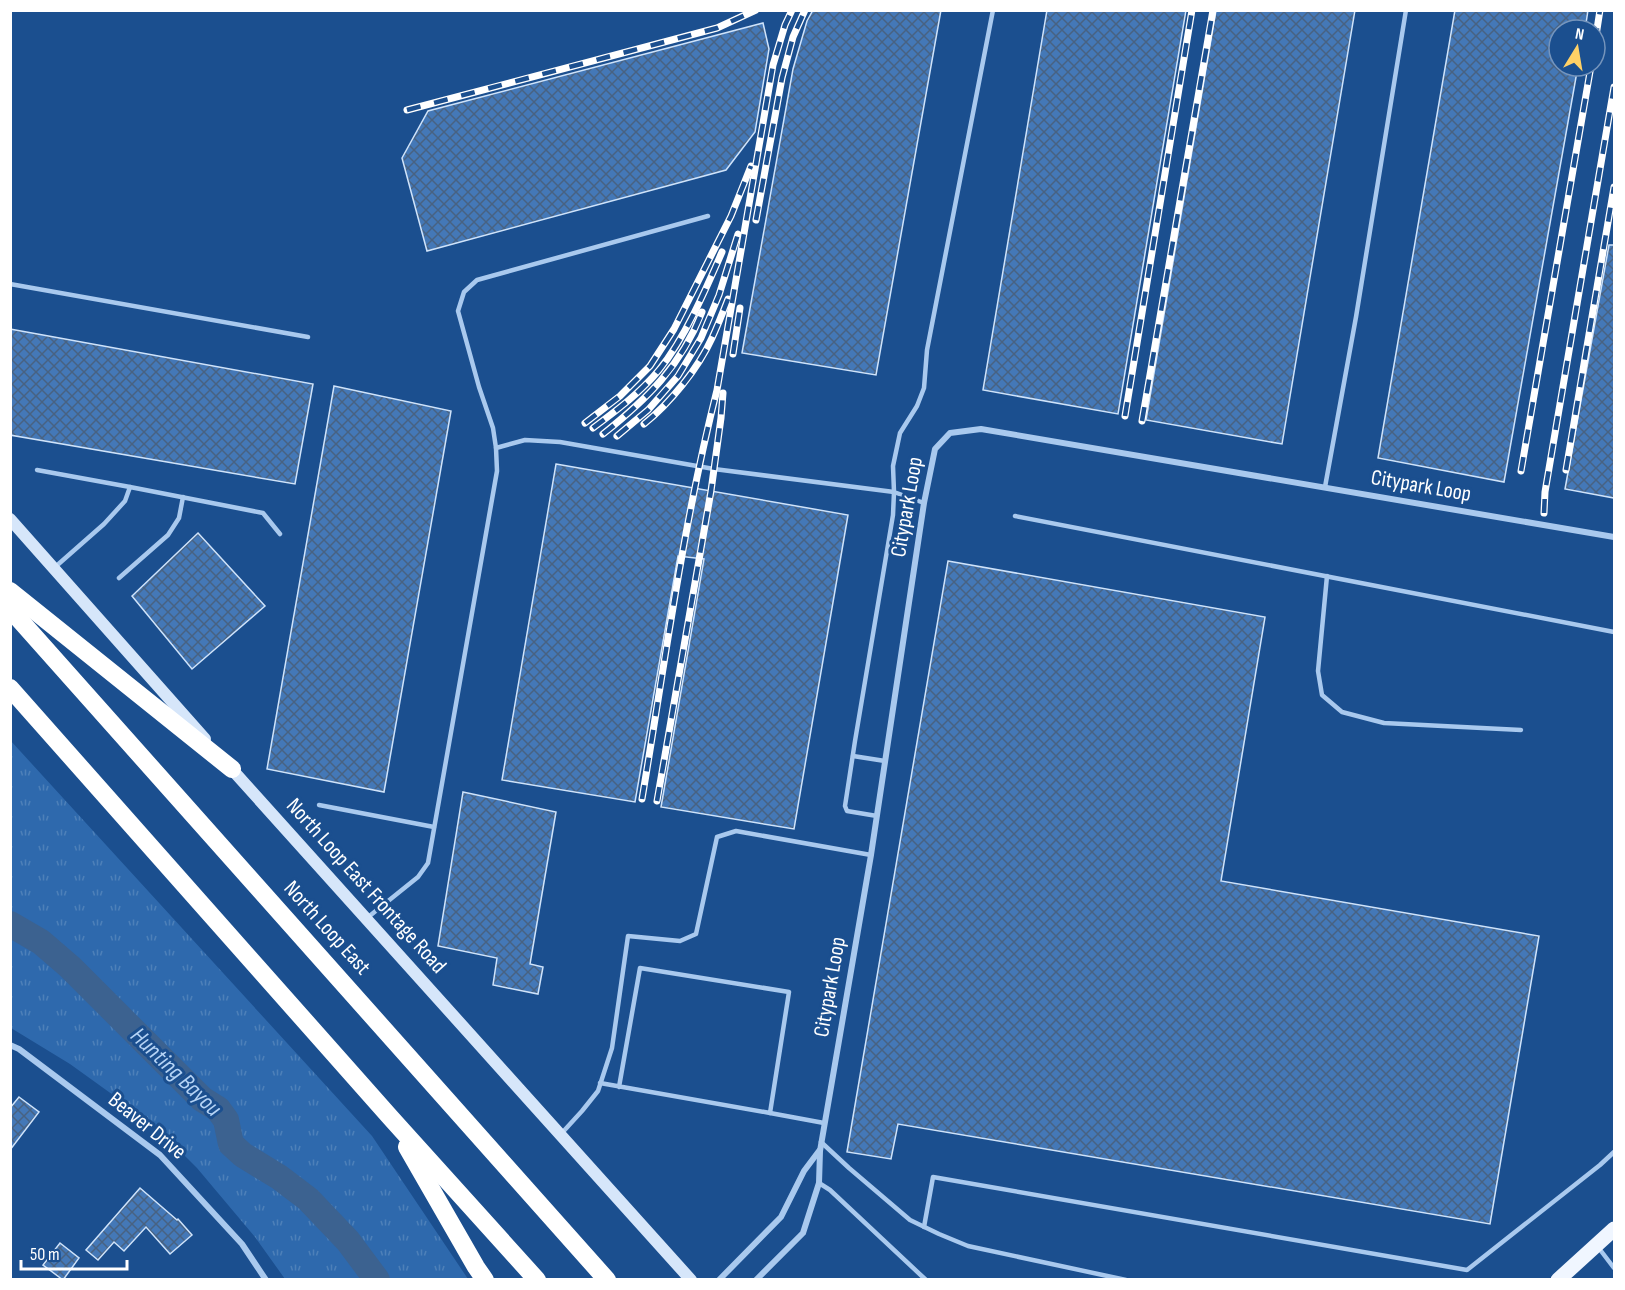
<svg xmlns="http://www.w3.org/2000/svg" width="1625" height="1290" font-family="'Sofia Sans Condensed',sans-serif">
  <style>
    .grass { fill: url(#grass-tufts) }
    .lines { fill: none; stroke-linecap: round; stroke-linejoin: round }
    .river { stroke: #3c6290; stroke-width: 26 }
    .building { fill: url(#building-cross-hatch); stroke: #cfe3fa; stroke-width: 1.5 }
    .service { stroke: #a9c9ee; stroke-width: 4.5 }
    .minor { stroke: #a9c9ee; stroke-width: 6 }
    .secondary { stroke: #d6e6fa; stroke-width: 12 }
    .primary { stroke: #f0f6ff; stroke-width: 15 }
    .motorway { stroke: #fff; stroke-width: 18 }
    .rail-casing { stroke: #fff; stroke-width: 7 }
    .rail { stroke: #1b4f8f; stroke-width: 4.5; stroke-dasharray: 14; stroke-linecap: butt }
    .labels { text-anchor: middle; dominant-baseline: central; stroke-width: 6; stroke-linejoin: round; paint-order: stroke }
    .street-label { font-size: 22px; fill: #fff; stroke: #1b4f8f }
    .water-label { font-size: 24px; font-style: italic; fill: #b5d3f5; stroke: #1b4f8f }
  </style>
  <defs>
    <pattern id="grass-tufts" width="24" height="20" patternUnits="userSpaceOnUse" patternTransform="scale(1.5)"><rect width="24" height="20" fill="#2e69ad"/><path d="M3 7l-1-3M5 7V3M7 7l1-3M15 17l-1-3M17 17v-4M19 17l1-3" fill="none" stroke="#4d80b9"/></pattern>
    <pattern id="building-cross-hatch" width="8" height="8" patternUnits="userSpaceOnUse" patternTransform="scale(1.5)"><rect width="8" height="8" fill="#4478b7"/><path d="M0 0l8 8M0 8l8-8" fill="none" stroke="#486282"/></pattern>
  </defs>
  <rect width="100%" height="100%" fill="#1b4f8f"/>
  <polygon class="grass" points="10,740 372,1136 468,1279 285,1279 255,1237 197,1168 152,1123 70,1064 11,1028"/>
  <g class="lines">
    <polyline class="river" points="10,924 41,942 70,967 202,1099 218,1109 226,1120 231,1144 243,1155 279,1177 308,1199 348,1241 377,1280"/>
  </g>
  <g class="building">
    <polygon points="813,10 941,10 876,375 742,353 793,69 807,21"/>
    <polygon points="1047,10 1186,10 1118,414 983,390"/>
    <polygon points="1216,10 1355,10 1282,444 1146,420"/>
    <polygon points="1455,10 1588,10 1585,30 1559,30 1559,66 1578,66 1504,482 1378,458"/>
    <polygon points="763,23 769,49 755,132 726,170 427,251 402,158 428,111"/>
    <polygon points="1609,245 1614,245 1614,498 1565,489"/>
    <polygon points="10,329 313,384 295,484 10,435"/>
    <polygon points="334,386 451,411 384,792 267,769"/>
    <polygon points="556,464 848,515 794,829 661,807 704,559 678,556 635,802 502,780"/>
    <polygon points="198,533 265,606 192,669 132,596"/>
    <polygon points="948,561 1265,617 1221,881 1539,936 1490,1224 898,1124 891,1159 847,1152"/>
    <polygon points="463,792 556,812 530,964 543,967 538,994 493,985 497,958 438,946"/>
    <polygon points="19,1097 39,1112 10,1150 10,1108"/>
    <polygon points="140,1188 177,1220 178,1219 192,1235 170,1254 146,1227 124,1251 114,1242 98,1260 86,1250"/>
    <polygon points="60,1243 79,1258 63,1280 43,1265"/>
  </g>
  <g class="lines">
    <g class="service">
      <polyline points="10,284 308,337"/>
      <polyline points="496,448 525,440 560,442 714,469 894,492 893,515 855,741 845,806 847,811 877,816"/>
      <polyline points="37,470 130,487"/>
      <polyline points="1325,487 1356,317 1406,10"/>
      <polyline points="924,503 894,492 893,466 900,433 917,406 924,388 927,350 993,10"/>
      <polyline points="1015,516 1614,632"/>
      <polyline points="54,568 104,524 125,501 130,487 263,513 280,534"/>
      <polyline points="1327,576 1318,671 1322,695 1342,712 1384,723 1521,730"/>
      <polyline points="119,578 168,535 179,518 183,497"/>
      <polyline points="853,756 885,761"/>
      <polyline points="319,805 434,827"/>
      <polyline points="367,918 418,877 428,863 497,471 496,448 493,428 479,387 458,311 464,292 477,280 708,216"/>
      <polyline points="600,1083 770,1113 789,992 640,968 619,1087"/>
      <polyline points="770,1113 824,1123"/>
      <polyline points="561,1134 582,1111 598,1091 612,1048 628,936 680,941 696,934 717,837 736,831 871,855"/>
      <polyline points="821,1142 849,1168 910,1220 939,1234 968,1246 1126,1280"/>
      <polyline points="819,1183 830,1190 926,1280"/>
      <polyline points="924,1227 933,1177 1467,1270 1600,1165 1614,1152"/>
      <polyline points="1598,1247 1614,1268"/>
    </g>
    <g class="minor">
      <polyline points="10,1045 19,1049 160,1155 242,1244 266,1280"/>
      <polyline points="719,1280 781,1217 804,1171 819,1151"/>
      <polyline points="756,1280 803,1233 819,1183 820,1151 871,855 924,503 935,449 950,433 981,429 1614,537"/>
    </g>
    <g class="secondary">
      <polyline points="10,519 205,739"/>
      <polyline points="228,765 691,1280"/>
    </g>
    <polyline class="primary" points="1558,1280 1614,1229"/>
    <g class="motorway">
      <polyline points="10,591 232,769"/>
      <polyline points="10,609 607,1280"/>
      <polyline points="10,688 390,1117 537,1280"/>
      <polyline points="407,1147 476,1267 485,1280"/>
    </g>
    <g class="rail-casing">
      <g id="rail">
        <polyline points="1595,42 1600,10"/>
        <polyline points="407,110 717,28 756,10"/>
        <polyline points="756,220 782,78 793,37 805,10"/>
        <polyline points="733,354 740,308"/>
        <polyline points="1125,416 1192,10"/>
        <polyline points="1142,421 1213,10"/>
        <polyline points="585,423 620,396 650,366 674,329 731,216 751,166"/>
        <path d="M644,424C670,403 698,369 712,338C718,325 723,312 728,299"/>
        <path d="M593,428C617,410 640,393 659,370C685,338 706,289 722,252"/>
        <path d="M603,434C647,399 681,366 702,312"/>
        <polyline points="617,436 648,410 678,376 701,338 719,295 738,234"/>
        <polyline points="1566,470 1614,187"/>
        <polyline points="1521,471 1591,66"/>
        <polyline points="1544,513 1545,492 1614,87"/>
        <path d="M642,799C665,662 683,524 717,390L773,65L785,25L792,10"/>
        <polyline points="657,801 711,491 721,418 723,393"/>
      </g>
    </g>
    <use href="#rail" class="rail"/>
  </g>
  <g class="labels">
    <g class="street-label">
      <text transform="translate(1421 486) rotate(10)">Citypark Loop</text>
      <text transform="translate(907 507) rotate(-80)">Citypark Loop</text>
      <text transform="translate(366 886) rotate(48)">North Loop East Frontage Road</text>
      <text transform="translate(327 928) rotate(48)">North Loop East</text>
      <text transform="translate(830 987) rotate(-80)">Citypark Loop</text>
      <text transform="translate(147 1126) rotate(39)">Beaver Drive</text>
    </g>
    <g class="water-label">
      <text transform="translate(176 1072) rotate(44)">Hunting Bayou</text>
    </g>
  </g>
  <rect width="1625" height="1290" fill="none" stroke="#ffffff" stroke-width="24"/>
  <g transform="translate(1577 48) rotate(11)"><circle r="28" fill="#1b4f8f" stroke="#7695bc" stroke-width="1.5"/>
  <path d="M0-4.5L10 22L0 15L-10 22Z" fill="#ffd166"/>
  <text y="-9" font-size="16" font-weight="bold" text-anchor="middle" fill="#ffffff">N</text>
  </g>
  <path d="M21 1260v9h106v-9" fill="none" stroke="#ffffff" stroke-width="3"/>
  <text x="30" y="1260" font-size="18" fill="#ffffff" stroke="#1b4f8f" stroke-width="4.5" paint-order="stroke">50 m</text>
</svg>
